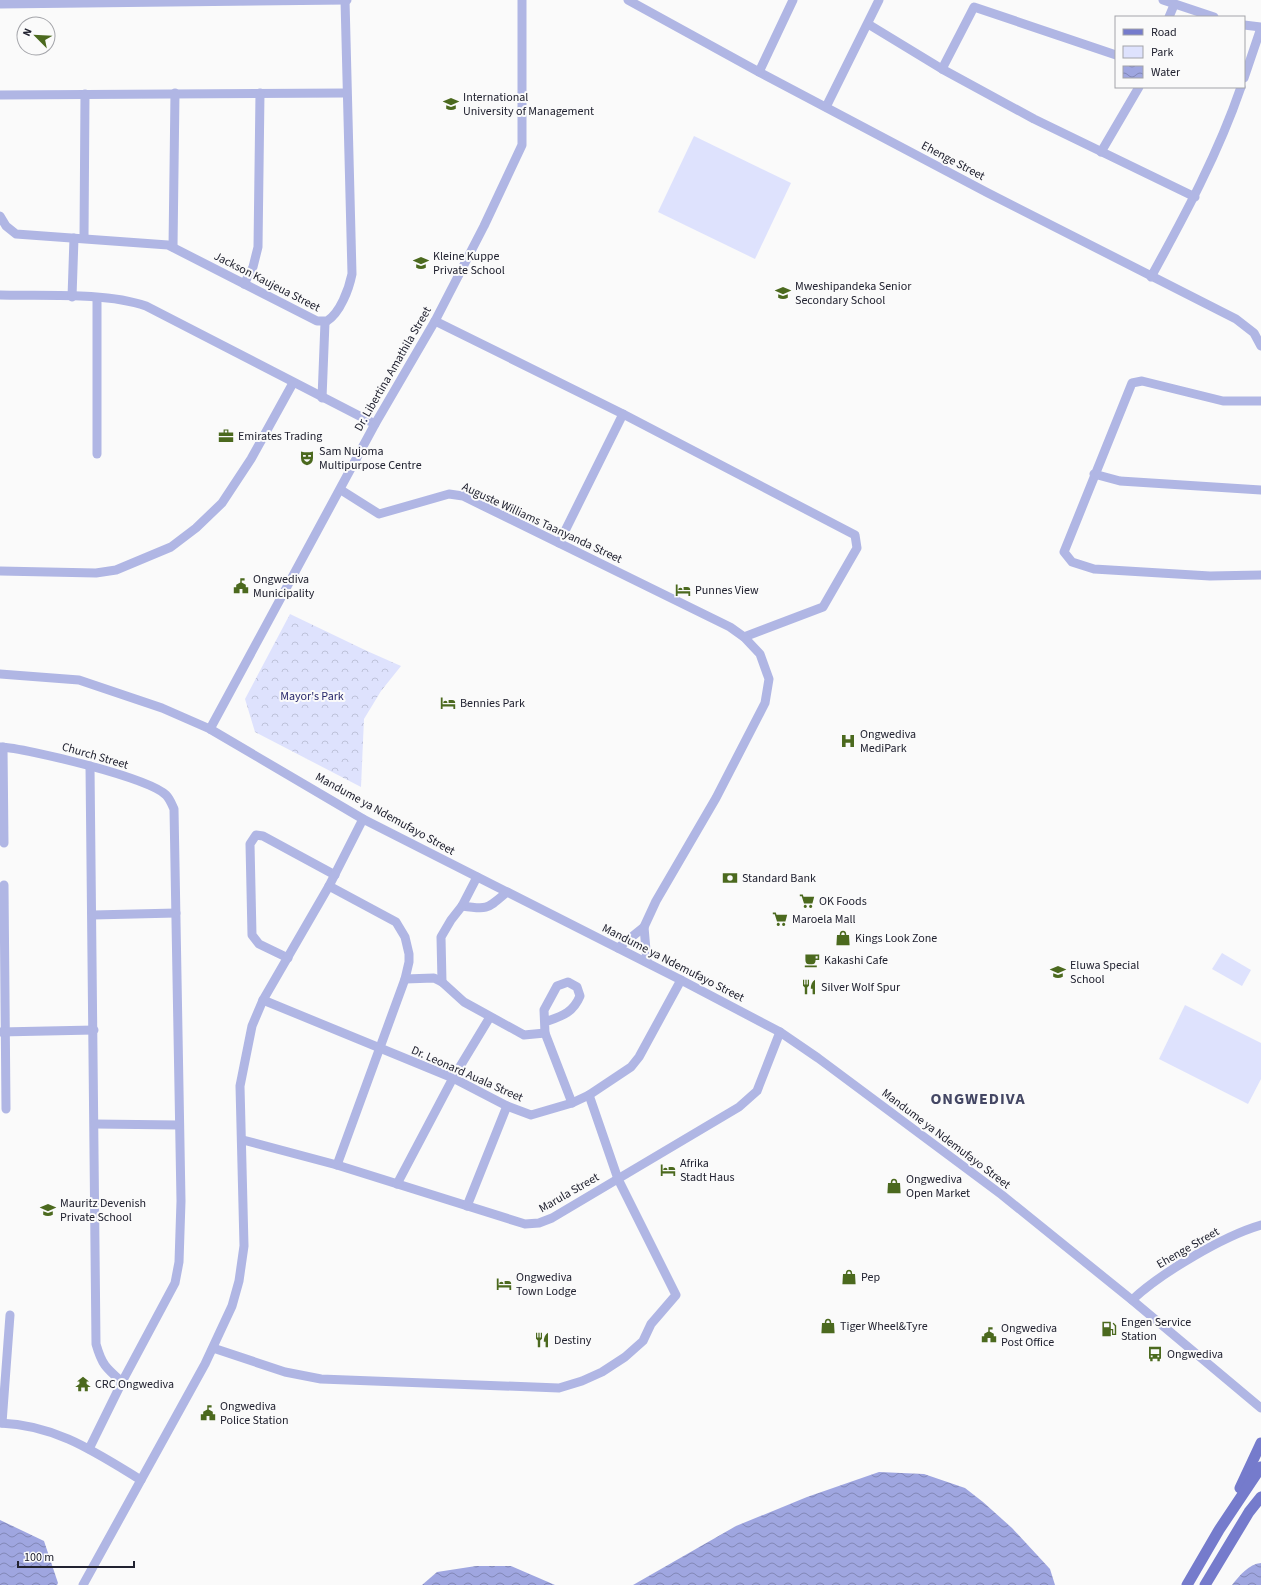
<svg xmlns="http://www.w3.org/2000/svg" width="1261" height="1585" font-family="'Source Sans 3',sans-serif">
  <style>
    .green { fill: #dee2fd }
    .forest { fill: url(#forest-crowns) }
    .water { fill: url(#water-waves) }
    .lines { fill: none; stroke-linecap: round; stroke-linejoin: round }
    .minor { stroke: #b0b6e4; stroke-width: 9 }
    .major { stroke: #757bcc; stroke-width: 11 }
    .labels { text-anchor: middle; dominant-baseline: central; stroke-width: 4; stroke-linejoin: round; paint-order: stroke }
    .poi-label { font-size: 12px; fill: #212230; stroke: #fafafa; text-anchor: start }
    .street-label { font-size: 12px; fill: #212230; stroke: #fafafa }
    .park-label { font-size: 12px; fill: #29286b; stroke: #fafafa }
    .district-label { font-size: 16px; font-weight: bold; letter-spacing: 1px; fill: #434663; stroke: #fafafa }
  </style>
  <defs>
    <pattern id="forest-crowns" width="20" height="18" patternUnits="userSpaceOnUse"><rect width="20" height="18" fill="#dee2fd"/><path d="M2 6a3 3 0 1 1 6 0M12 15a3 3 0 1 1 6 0" fill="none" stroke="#bec2d9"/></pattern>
    <pattern id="water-waves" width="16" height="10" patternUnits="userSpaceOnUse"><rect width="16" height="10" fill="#9fa6e0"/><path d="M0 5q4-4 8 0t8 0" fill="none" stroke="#8187b6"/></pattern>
  </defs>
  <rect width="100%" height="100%" fill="#fafafa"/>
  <g class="green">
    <polygon points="694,136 791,183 755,259 658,212"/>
    <polygon points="1222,953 1251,970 1242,986 1212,969"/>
    <polygon points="1185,1005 1261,1043 1261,1079 1248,1104 1159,1059"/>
  </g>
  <polygon class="forest" points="290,614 367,651 401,666 381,691 364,719 361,787 255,732 245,699"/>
  <g class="water">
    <polygon points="879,1472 924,1474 965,1488 983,1502 1012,1528 1050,1569 1055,1585 633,1585 736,1526 807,1497"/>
    <polygon points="0,1520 44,1541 58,1583 57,1585 0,1585"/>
    <path d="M1261,1563V1585H1232C1239,1576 1249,1564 1261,1563Z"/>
    <polygon points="476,1566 511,1566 555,1585 422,1585 437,1572"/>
  </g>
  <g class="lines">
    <g class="minor">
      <polyline points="628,0 759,72 988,193 1236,319 1254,333 1261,346"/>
      <polyline points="1163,0 1214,17"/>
      <polyline points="0,4 347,0"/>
      <polyline points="1169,17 1174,5"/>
      <polyline points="868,24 942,69 1034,119 1195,197"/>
      <polyline points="1244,25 1261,27"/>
      <polyline points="942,69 974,7 1116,55"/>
      <polyline points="759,72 793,0"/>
      <polyline points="1244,78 1261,28"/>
      <polyline points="0,95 346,93"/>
      <polyline points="826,107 879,0"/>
      <polyline points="1101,152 1139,87"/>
      <path d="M0,216L6,226L16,234L168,245L317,321H327C340,313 349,289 352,274L345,0"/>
      <polyline points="84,238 85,94"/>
      <polyline points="173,247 175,93"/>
      <path d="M1151,277C1185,215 1218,154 1241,87"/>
      <polyline points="244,284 253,267 258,247 260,93"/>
      <path d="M0,295C43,296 106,292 146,306L375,424"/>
      <polyline points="72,297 74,238"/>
      <polyline points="97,298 97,454"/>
      <polyline points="435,321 623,414 855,535 857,548 823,607 744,637"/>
      <polyline points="322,398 325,322"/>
      <polyline points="1261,401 1223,401 1142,381 1132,383 1064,552 1072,562 1094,569 1210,576 1261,575"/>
      <polyline points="1094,474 1120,481 1261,490"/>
      <polyline points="341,490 379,514 449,494 463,496 730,627 744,637 760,654 769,679 765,703 716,798 656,901 644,927 618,948"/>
      <polyline points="559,543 623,414"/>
      <polyline points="0,571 96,573 116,570 171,547 196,528 222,503 251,459 293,383"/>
      <polyline points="0,674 79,680 162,708 210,729 363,819 681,980 780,1032 818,1058 1002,1195 1132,1300 1261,1408"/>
      <polyline points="210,729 375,424 435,321 484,226 522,145 522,0"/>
      <path d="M0,747C27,748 149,778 166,795C170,799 172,805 174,809L181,1201L179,1262L175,1283L122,1382L89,1449"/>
      <polyline points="3,747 4,843"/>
      <path d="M90,766L96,1344C102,1365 106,1368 122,1382"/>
      <polyline points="4,885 6,1109"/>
      <polyline points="329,886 396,922 405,937 409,954 409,962 405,979 337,1165"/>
      <path d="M462,906C488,910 487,909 507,892"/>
      <polyline points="93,915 176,913"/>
      <polyline points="644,927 647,962"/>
      <polyline points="288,958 259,944 252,935 250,844 256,835 263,836 335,875"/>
      <polyline points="405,979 434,978 442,982 464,1002 524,1035 545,1033"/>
      <polyline points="442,982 441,937 451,920 462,906 477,877"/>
      <polyline points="263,1000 453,1078 507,1106 531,1115 572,1103 589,1095 631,1067 639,1057 681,980"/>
      <path d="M545,1022C562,1016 573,1013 580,996L577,987L568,982L557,986L544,1010L545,1033L572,1103"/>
      <polyline points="0,1032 94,1030"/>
      <polyline points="95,1124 179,1125"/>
      <polyline points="243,1140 337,1165 525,1224 539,1223 552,1218 739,1107 757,1091 780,1032"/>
      <polyline points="397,1184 453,1078 490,1017"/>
      <polyline points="467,1206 507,1106"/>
      <path d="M1132,1300C1161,1273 1223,1236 1261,1225"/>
      <polyline points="213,1348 285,1372 321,1379 559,1388 582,1381 602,1372 625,1357 643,1341 651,1324 676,1295 618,1179 589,1095"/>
      <path d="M0,1423C56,1425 95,1452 141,1480"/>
      <polyline points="2,1423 10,1315"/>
      <polyline points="83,1585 205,1364 232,1306 239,1281 244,1246 240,1086 252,1026 263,1000 329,886 363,819"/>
    </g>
    <g class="major">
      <polyline points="1240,1488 1261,1443"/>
      <polyline points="1187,1585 1219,1530 1261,1467"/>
      <polyline points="1205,1585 1249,1512 1261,1497"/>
    </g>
  </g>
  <defs>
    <g id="university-bare" transform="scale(1.2)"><path d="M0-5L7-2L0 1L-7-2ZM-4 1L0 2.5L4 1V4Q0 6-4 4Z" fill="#4b691e" stroke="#fafafa" stroke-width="2.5" paint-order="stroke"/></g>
    <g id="school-bare" transform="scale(1.2)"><path d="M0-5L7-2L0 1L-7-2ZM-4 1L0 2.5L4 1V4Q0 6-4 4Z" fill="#4b691e" stroke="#fafafa" stroke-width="2.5" paint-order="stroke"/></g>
    <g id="office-bare" transform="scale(1.2)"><path d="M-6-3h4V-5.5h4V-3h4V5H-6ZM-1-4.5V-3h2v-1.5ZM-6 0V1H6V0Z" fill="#4b691e" stroke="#fafafa" stroke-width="2.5" paint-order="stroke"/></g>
    <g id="theatre-bare" transform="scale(1.2)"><path d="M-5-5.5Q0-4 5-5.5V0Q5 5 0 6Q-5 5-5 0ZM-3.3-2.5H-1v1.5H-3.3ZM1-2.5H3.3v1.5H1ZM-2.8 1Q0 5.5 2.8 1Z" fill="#4b691e" stroke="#fafafa" stroke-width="2.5" paint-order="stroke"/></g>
    <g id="civic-bare" transform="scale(1.2)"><path d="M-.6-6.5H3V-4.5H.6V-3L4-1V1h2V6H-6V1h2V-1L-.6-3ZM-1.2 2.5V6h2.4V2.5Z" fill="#4b691e" stroke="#fafafa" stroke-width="2.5" paint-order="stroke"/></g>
    <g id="hotel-bare" transform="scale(1.2)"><path d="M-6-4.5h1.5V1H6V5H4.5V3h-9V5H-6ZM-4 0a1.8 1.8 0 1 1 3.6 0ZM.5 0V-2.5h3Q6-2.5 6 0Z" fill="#4b691e" stroke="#fafafa" stroke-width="2.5" paint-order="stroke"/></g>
    <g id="hospital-bare" transform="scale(1.2)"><path d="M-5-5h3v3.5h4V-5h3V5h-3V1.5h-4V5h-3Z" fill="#4b691e" stroke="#fafafa" stroke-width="2.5" paint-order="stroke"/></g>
    <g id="bank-bare" transform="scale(1.2)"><path d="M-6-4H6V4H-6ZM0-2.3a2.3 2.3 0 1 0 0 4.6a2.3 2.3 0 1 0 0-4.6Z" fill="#4b691e" stroke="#fafafa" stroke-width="2.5" paint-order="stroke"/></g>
    <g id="supermarket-bare" transform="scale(1.2)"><path d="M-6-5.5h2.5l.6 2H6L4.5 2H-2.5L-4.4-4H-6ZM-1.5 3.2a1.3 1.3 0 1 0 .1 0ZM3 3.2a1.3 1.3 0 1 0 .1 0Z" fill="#4b691e" stroke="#fafafa" stroke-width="2.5" paint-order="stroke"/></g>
    <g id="shop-bare" transform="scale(1.2)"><path d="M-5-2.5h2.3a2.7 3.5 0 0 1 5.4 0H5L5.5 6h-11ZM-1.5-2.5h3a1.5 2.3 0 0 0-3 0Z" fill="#4b691e" stroke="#fafafa" stroke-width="2.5" paint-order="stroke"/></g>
    <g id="cafe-bare" transform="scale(1.2)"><path d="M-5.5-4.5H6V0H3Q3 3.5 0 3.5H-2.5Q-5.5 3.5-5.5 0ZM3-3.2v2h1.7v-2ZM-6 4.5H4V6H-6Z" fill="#4b691e" stroke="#fafafa" stroke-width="2.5" paint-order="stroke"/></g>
    <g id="restaurant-bare" transform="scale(1.2)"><path d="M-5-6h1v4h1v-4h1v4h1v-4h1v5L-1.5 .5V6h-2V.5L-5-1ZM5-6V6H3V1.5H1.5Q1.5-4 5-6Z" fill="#4b691e" stroke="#fafafa" stroke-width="2.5" paint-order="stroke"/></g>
    <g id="fuel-bare" transform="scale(1.2)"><path d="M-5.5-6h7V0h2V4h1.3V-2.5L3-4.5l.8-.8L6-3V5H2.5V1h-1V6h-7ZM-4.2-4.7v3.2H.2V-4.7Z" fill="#4b691e" stroke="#fafafa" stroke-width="2.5" paint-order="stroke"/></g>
    <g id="bus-bare" transform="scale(1.2)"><path d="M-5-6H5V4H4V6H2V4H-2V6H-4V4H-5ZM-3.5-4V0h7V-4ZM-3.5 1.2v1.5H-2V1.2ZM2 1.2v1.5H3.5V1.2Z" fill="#4b691e" stroke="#fafafa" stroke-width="2.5" paint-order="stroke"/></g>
    <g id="temple-bare" transform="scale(1.2)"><path d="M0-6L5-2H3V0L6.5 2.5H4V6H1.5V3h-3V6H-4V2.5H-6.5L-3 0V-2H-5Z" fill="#4b691e" stroke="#fafafa" stroke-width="2.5" paint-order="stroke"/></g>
  </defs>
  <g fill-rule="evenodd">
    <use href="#university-bare" x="451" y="104"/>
    <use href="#school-bare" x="421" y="263"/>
    <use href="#school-bare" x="783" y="293"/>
    <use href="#office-bare" x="226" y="436"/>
    <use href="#theatre-bare" x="307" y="458"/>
    <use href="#civic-bare" x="241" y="586"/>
    <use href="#hotel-bare" x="683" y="590"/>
    <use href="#hotel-bare" x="448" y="703"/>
    <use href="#hospital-bare" x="848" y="741"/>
    <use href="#bank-bare" x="730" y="878"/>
    <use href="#supermarket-bare" x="807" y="901"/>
    <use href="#supermarket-bare" x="780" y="919"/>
    <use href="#shop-bare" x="843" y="938"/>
    <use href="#cafe-bare" x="812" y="960"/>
    <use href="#school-bare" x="1058" y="972"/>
    <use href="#restaurant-bare" x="809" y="987"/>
    <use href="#hotel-bare" x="668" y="1170"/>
    <use href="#shop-bare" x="894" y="1186"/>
    <use href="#school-bare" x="48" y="1210"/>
    <use href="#shop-bare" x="849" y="1277"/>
    <use href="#hotel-bare" x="504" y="1284"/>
    <use href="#shop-bare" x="828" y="1326"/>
    <use href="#fuel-bare" x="1109" y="1329"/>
    <use href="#civic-bare" x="989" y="1335"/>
    <use href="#restaurant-bare" x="542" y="1340"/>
    <use href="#bus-bare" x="1155" y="1354"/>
    <use href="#temple-bare" x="83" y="1384"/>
    <use href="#civic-bare" x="208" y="1413"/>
  </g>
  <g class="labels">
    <g class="poi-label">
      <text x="463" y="97">International<tspan x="463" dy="14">University of Management</tspan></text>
      <text x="433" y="256">Kleine Kuppe<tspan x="433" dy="14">Private School</tspan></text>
      <text x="795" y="286">Mweshipandeka Senior<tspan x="795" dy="14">Secondary School</tspan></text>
      <text x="238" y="436">Emirates Trading</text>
      <text x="319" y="451">Sam Nujoma<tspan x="319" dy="14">Multipurpose Centre</tspan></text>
      <text x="253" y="579">Ongwediva<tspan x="253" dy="14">Municipality</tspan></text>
      <text x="695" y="590">Punnes View</text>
      <text x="460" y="703">Bennies Park</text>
      <text x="860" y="734">Ongwediva<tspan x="860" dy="14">MediPark</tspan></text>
      <text x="742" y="878">Standard Bank</text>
      <text x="819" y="901">OK Foods</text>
      <text x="792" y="919">Maroela Mall</text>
      <text x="855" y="938">Kings Look Zone</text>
      <text x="824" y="960">Kakashi Cafe</text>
      <text x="1070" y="965">Eluwa Special<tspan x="1070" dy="14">School</tspan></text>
      <text x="821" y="987">Silver Wolf Spur</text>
      <text x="680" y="1163">Afrika<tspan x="680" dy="14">Stadt Haus</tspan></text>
      <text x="906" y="1179">Ongwediva<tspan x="906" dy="14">Open Market</tspan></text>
      <text x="60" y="1203">Mauritz Devenish<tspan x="60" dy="14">Private School</tspan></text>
      <text x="516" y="1277">Ongwediva<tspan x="516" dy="14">Town Lodge</tspan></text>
      <text x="861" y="1277">Pep</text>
      <text x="1121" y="1322">Engen Service<tspan x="1121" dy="14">Station</tspan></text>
      <text x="840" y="1326">Tiger Wheel&amp;Tyre</text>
      <text x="1001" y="1328">Ongwediva<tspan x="1001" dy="14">Post Office</tspan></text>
      <text x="554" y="1340">Destiny</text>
      <text x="1167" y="1354">Ongwediva</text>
      <text x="95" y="1384">CRC Ongwediva</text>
      <text x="220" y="1406">Ongwediva<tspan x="220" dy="14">Police Station</tspan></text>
    </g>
    <g class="street-label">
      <text transform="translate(953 161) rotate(28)">Ehenge Street</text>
      <text transform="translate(267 282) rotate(27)">Jackson Kaujeua Street</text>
      <text transform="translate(393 369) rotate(-60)">Dr. Libertina Amathila Street</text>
      <text transform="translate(542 523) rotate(25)">Auguste Williams Taanyanda Street</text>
      <text transform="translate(95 756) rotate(16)">Church Street</text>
      <text transform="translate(385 814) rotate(29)">Mandume ya Ndemufayo Street</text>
      <text transform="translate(673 963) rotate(27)">Mandume ya Ndemufayo Street</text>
      <text transform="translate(467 1074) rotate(24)">Dr. Leonard Auala Street</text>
      <text transform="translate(946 1139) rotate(37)">Mandume ya Ndemufayo Street</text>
      <text transform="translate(569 1193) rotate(-30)">Marula Street</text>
      <text transform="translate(1188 1248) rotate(-30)">Ehenge Street</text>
    </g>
    <g class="park-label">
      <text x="312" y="696">Mayor's Park</text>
    </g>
    <g class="district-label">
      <text x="978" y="1099">ONGWEDIVA</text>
    </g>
  </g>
  <rect x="1115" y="16" width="130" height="72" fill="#fafafa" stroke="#a3a4a9"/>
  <rect x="1123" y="29" width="20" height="6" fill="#757bcc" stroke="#a3a4a9"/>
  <text x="1151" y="36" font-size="12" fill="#212230">Road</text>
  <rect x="1123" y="46" width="20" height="12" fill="#dee2fd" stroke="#a3a4a9"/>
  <text x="1151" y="56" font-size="12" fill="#212230">Park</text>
  <rect x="1123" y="66" width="20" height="12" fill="url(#water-waves)" stroke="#a3a4a9"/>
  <text x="1151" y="76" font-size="12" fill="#212230">Water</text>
  <g transform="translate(36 36) rotate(294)"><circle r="19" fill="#fafafa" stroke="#a3a4a9"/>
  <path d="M0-3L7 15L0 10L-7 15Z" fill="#4b691e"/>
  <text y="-6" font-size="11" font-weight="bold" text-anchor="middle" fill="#212230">N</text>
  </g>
  <path d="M18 1561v6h116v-6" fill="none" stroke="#212230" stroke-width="2"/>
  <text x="24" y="1561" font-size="12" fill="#212230" stroke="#fafafa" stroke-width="3" paint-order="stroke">100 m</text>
</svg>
